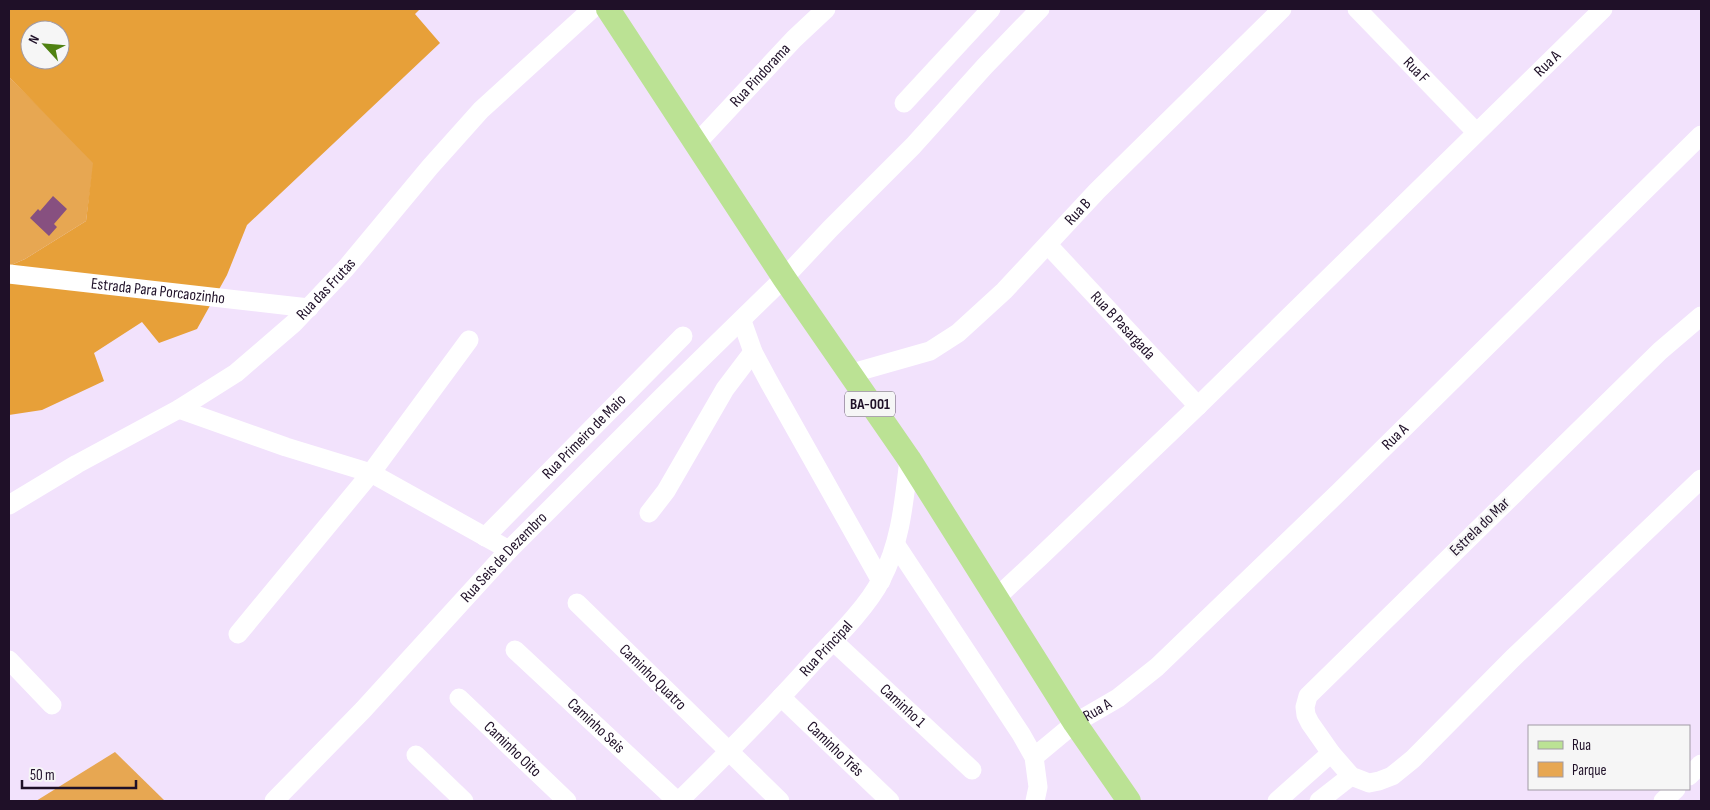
<svg xmlns="http://www.w3.org/2000/svg" width="1710" height="810" font-family="'Sofia Sans Condensed',sans-serif">
  <style>
    .green { fill: #e7a752 }
    .forest { fill: #e7a039; fill-rule: evenodd }
    .building { fill: #875080 }
    .lines { fill: none; stroke-linecap: round; stroke-linejoin: round }
    .minor { stroke: #fff; stroke-width: 19 }
    .major { stroke: #bbe294; stroke-width: 24 }
    .labels { text-anchor: middle; dominant-baseline: central; stroke-width: 4.5; stroke-linejoin: round; paint-order: stroke }
    .shield { fill: #f6f6f6; stroke: #605566; stroke-width: 1 }
    .shield-label { font-size: 15px; font-weight: bold; fill: #1f1028 }
    .street-label { font-size: 16px; fill: #1f1028; stroke: #f6f6f6 }
  </style>
  <rect width="100%" height="100%" fill="#f2e2fc"/>
  <g class="green">
    <polygon points="9,77 94,162 86,221 25,259 9,266"/>
    <polygon points="115,752 165,801 36,801"/>
  </g>
  <path class="forest" d="M9,9H420L415,14L440,43L247,225L227,275L197,329L159,343L142,322L94,353L104,381L42,410L9,415V266L25,259L86,221L93,163L9,77ZM30,30H60V60H30Z"/>
  <polygon class="building" points="53,196 67,209 54,224 57,227 49,236 30,218 38,209 40,211"/>
  <g class="lines">
    <g class="minor">
      <path id="s1" d="M1357,9L1476,132"/>
      <polyline points="904,103 991,9"/>
      <path id="s2" d="M696,144L794,39L826,9"/>
      <path id="s3" d="M1048,245L1198,406"/>
      <path id="s4" d="M9,274L309,308"/>
      <polyline points="1701,316 1660,351 1308,696 1305,707 1306,715 1310,723 1331,753 1351,776 1369,783 1379,781 1392,776 1413,759 1512,659 1701,479"/>
      <polyline points="742,321 753,352 769,382 881,581"/>
      <path id="s5" d="M849,374L930,351L958,333L1004,291L1097,191L1282,9"/>
      <polyline points="179,409 286,447 371,473 509,550"/>
      <path id="s6" d="M9,505L77,464L179,409L236,373L294,323L346,268L430,167L481,110L592,9"/>
      <polyline points="649,513 666,491 725,389 753,352"/>
      <path id="s7" d="M485,537L683,336"/>
      <polyline points="896,545 1021,734 1034,757 1038,787 1035,801"/>
      <path id="s8" d="M996,598L1040,557L1198,406L1603,9"/>
      <path id="s9" d="M577,603L780,801"/>
      <polyline points="238,634 371,473 469,340"/>
      <path id="s10" d="M833,641L972,770"/>
      <path id="s11" d="M515,650L677,801"/>
      <polyline points="9,660 52,705"/>
      <path id="s12" d="M781,697L890,801"/>
      <path id="s13" d="M459,698L567,801"/>
      <polyline points="416,755 464,801"/>
      <path id="s14" d="M1034,757L1075,723L1118,698L1157,667L1339,492L1701,135"/>
      <polyline points="1689,776 1701,764"/>
      <path id="s15" d="M274,801L363,710L509,550L661,398L784,278L830,229L913,146L985,66L1040,9"/>
      <path id="s16" d="M679,801C726,755 772,708 816,659C836,638 868,606 881,580C901,542 904,501 909,459"/>
      <polyline points="1277,801 1331,753"/>
      <polyline points="1319,801 1351,776"/>
      <polyline points="1663,801 1676,789"/>
    </g>
    <polyline class="major" points="608,9 784,278 909,459 1075,723 1129,801"/>
  </g>
  <g class="labels">
    <rect class="shield" x="845" y="391.5" width="50" height="25" rx="4"/>
    <g class="shield-label">
      <text x="870" y="404">BA-001</text>
    </g>
    <g class="street-label">
      <text stroke="none"><textPath href="#s8" startOffset="768">Rua A</textPath></text>
      <text stroke="none"><textPath href="#s1" startOffset="85">Rua F</textPath></text>
      <text stroke="none"><textPath href="#s2" startOffset="94">Rua Pindorama</textPath></text>
      <text stroke="none"><textPath href="#s5" startOffset="288">Rua B</textPath></text>
      <text stroke="none"><textPath href="#s6" startOffset="386">Rua das Frutas</textPath></text>
      <text stroke="none"><textPath href="#s4" startOffset="150">Estrada Para Porcaozinho</textPath></text>
      <text stroke="none"><textPath href="#s3" startOffset="110">Rua B Pasargada</textPath></text>
      <text stroke="none"><textPath href="#s7" startOffset="141">Rua Primeiro de Maio</textPath></text>
      <text stroke="none"><textPath href="#s14" startOffset="484">Rua A</textPath></text>
      <text transform="translate(1480 527) rotate(-44)">Estrela do Mar</text>
      <text stroke="none"><textPath href="#s15" startOffset="335">Rua Seis de Dezembro</textPath></text>
      <text stroke="none"><textPath href="#s16" startOffset="212">Rua Principal</textPath></text>
      <text stroke="none"><textPath href="#s9" startOffset="106">Caminho Quatro</textPath></text>
      <text stroke="none"><textPath href="#s10" startOffset="95">Caminho 1</textPath></text>
      <text stroke="none"><textPath href="#s14" startOffset="79">Rua A</textPath></text>
      <text stroke="none"><textPath href="#s11" startOffset="111">Caminho Seis</textPath></text>
      <text stroke="none"><textPath href="#s13" startOffset="74">Caminho Oito</textPath></text>
      <text stroke="none"><textPath href="#s12" startOffset="75">Caminho Três</textPath></text>
    </g>
  </g>
  <rect width="1710" height="810" fill="none" stroke="#1f1028" stroke-width="20"/>
  <rect x="1528" y="725" width="162" height="65" fill="#f6f6f6" stroke="#a09aa4"/>
  <rect x="1538" y="741" width="25" height="8" fill="#bbe294" stroke="#a09aa4"/>
  <text x="1572" y="750" font-size="15" fill="#1f1028">Rua</text>
  <rect x="1538" y="762" width="25" height="15" fill="#e7a752" stroke="#a09aa4"/>
  <text x="1572" y="775" font-size="15" fill="#1f1028">Parque</text>
  <g transform="translate(45 45) rotate(296)"><circle r="24" fill="#f6f6f6" stroke="#a09aa4"/>
  <path d="M0-4L9 19L0 12L-9 19Z" fill="#4f8112"/>
  <text y="-8" font-size="14" font-weight="bold" text-anchor="middle" fill="#1f1028">N</text>
  </g>
  <path d="M22 780v8h114v-8" fill="none" stroke="#1f1028" stroke-width="2.5"/>
  <text x="30" y="780" font-size="15" fill="#1f1028" stroke="#f6f6f6" stroke-width="4" paint-order="stroke">50 m</text>
</svg>
